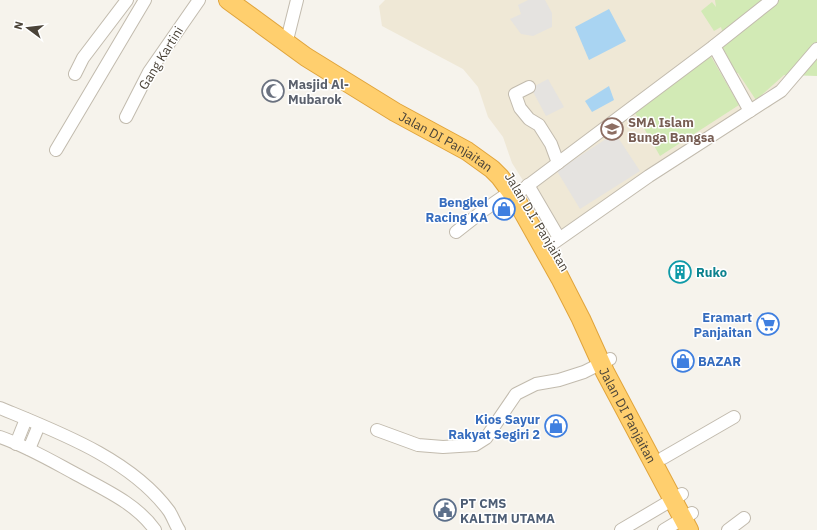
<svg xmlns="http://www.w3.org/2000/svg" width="817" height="530" font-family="'IBM Plex Sans',sans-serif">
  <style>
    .education { fill: #efe8d6 }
    .green { fill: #d2eab5 }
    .parking { fill: #e5e3e0 }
    .water { fill: #a9d4f2 }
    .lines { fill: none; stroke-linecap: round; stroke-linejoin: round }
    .minor-casing { stroke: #c2bbae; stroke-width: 14 }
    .highway-casing { stroke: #e0a43c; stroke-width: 20 }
    .minor { stroke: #fff; stroke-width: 12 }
    .highway { stroke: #ffcf6e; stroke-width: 18 }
    .labels { text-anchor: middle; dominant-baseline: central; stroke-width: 3; stroke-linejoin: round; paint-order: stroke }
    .street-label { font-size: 13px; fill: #4b4439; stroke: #fff }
    .worship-label { font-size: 13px; font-weight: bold; fill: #5b616d; stroke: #fff; text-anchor: start }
    .education-label { font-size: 13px; font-weight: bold; fill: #785e54; stroke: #fff; text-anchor: start }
    .shop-label { font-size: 13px; font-weight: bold; fill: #366cbe; stroke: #fff; text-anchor: end }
    .culture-label { font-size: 13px; font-weight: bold; fill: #0d838f; stroke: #fff; text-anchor: start }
    .service-label { font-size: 13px; font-weight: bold; fill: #4e5e75; stroke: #fff; text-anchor: start }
  </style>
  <rect width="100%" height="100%" fill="#f6f3ec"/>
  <polygon class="education" points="385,0 817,0 817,59 770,107 739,121 635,191 563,244 512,163 503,137 488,117 478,87 463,69 382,26 379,6"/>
  <g class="green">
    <polygon points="715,0 817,0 817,76 784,75 756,100 738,73 732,73 728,57 721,46 725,42 721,27 714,31 701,11 712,2 716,7"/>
    <polygon points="709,53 739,105 660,156 634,111"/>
  </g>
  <g class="parking">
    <polygon points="528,0 545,0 552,13 552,27 533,36 521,34 510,19 521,14 518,5"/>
    <polygon points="548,79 564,107 546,116 531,88"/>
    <polygon points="615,133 640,171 580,209 557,171"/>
  </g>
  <g class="water">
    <polygon points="609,9 626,41 589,60 575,27"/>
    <polygon points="609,86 614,100 592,112 585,101"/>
  </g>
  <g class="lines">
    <g class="minor-casing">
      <g id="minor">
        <polyline points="286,44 297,0"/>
        <polyline points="714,46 750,111"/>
        <polyline points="75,74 83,58 127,0"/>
        <polyline points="529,87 515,94 520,108 529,119 539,125 551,144 558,163"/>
        <polyline points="126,117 149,72 199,0"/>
        <polyline points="56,150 145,0"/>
        <polyline points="528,185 559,238"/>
        <polyline points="514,196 714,46 772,0"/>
        <polyline points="456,232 484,210 510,192"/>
        <polyline points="552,244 649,176 781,91 817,49"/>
        <path d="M0,408C58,432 131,459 169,511C173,517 175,524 179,530"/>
        <polyline points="377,430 418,445 443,447 475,445 486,438 516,394 536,384 559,380 584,372 610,359"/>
        <path d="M0,437C26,446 50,460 74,473C103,489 136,503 155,530"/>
        <polyline points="16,444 26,419"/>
        <polyline points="29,449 39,425"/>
        <polyline points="663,458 734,417"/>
        <polyline points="621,530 682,494"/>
        <polyline points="664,530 692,513"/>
        <polyline points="728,530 744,518"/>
      </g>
    </g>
    <g class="highway-casing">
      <g id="highway">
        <path id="s1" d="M228,0L306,57L395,112L467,151L492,169L500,177L514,196L560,278L581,319L605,372L689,530"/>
      </g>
    </g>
    <use href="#minor" class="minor"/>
    <use href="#highway" class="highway"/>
  </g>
  <defs>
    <g id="mosque-ring" transform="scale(1.15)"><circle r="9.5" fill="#fff" stroke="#6b7280" stroke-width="1.5"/><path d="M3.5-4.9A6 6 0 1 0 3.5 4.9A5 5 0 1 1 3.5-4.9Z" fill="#6b7280"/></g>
    <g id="school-ring" transform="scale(1.15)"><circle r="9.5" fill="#fff" stroke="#8d6e63" stroke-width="1.5"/><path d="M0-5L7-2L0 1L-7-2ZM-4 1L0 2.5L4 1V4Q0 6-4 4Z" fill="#8d6e63"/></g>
    <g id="shop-ring" transform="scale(1.15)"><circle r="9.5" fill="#fff" stroke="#3f7fe0" stroke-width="1.5"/><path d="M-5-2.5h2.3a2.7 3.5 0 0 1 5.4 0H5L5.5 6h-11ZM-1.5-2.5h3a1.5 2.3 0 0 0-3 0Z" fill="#3f7fe0"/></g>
    <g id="building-ring" transform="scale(1.15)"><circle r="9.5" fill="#fff" stroke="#0f9aa8" stroke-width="1.5"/><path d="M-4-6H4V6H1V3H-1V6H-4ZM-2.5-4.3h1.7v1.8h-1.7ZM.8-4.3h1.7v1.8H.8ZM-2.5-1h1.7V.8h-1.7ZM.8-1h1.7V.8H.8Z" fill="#0f9aa8"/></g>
    <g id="supermarket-ring" transform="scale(1.15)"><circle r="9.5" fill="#fff" stroke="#3f7fe0" stroke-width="1.5"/><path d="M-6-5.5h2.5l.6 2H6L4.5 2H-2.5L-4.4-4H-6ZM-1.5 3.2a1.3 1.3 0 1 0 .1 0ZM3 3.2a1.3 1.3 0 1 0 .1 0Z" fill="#3f7fe0"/></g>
    <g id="civic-ring" transform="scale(1.15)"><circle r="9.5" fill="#fff" stroke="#5c6f8a" stroke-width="1.5"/><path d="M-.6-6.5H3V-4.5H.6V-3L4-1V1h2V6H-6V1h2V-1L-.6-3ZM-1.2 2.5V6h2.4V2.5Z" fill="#5c6f8a"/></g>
  </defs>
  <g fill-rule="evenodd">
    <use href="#mosque-ring" x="273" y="91"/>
    <use href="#school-ring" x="612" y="129"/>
    <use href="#shop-ring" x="504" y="209"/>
    <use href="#building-ring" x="680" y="272"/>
    <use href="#supermarket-ring" x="768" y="324"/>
    <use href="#shop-ring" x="683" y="361"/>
    <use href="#shop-ring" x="556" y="426"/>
    <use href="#civic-ring" x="445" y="510"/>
  </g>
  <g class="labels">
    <g class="street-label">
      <text transform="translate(161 58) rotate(-58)">Gang Kartini</text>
      <text stroke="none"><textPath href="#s1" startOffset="260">Jalan DI Panjaitan</textPath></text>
      <text transform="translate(537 222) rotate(59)">Jalan D.I. Panjaitan</text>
      <text stroke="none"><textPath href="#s1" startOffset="596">Jalan DI Panjaitan</textPath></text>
    </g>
    <g class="worship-label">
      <text x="288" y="84">Masjid Al-<tspan x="288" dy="15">Mubarok</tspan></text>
    </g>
    <g class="education-label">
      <text x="628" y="122">SMA Islam<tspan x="628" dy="15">Bunga Bangsa</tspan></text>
    </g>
    <g class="shop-label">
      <text x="488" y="202">Bengkel<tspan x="488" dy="15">Racing KA</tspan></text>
      <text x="752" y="317">Eramart<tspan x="752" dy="15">Panjaitan</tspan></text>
      <text x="698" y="361" text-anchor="start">BAZAR</text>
      <text x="540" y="419">Kios Sayur<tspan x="540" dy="15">Rakyat Segiri 2</tspan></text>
    </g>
    <g class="culture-label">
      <text x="696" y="272">Ruko</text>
    </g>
    <g class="service-label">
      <text x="460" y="503">PT CMS<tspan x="460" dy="15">KALTIM UTAMA</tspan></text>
    </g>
  </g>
  <g transform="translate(28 28) rotate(285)" stroke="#ffffff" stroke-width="3" paint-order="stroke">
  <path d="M0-3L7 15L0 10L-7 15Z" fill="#4b4439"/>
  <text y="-6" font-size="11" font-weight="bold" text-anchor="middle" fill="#4b4439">N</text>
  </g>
</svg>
